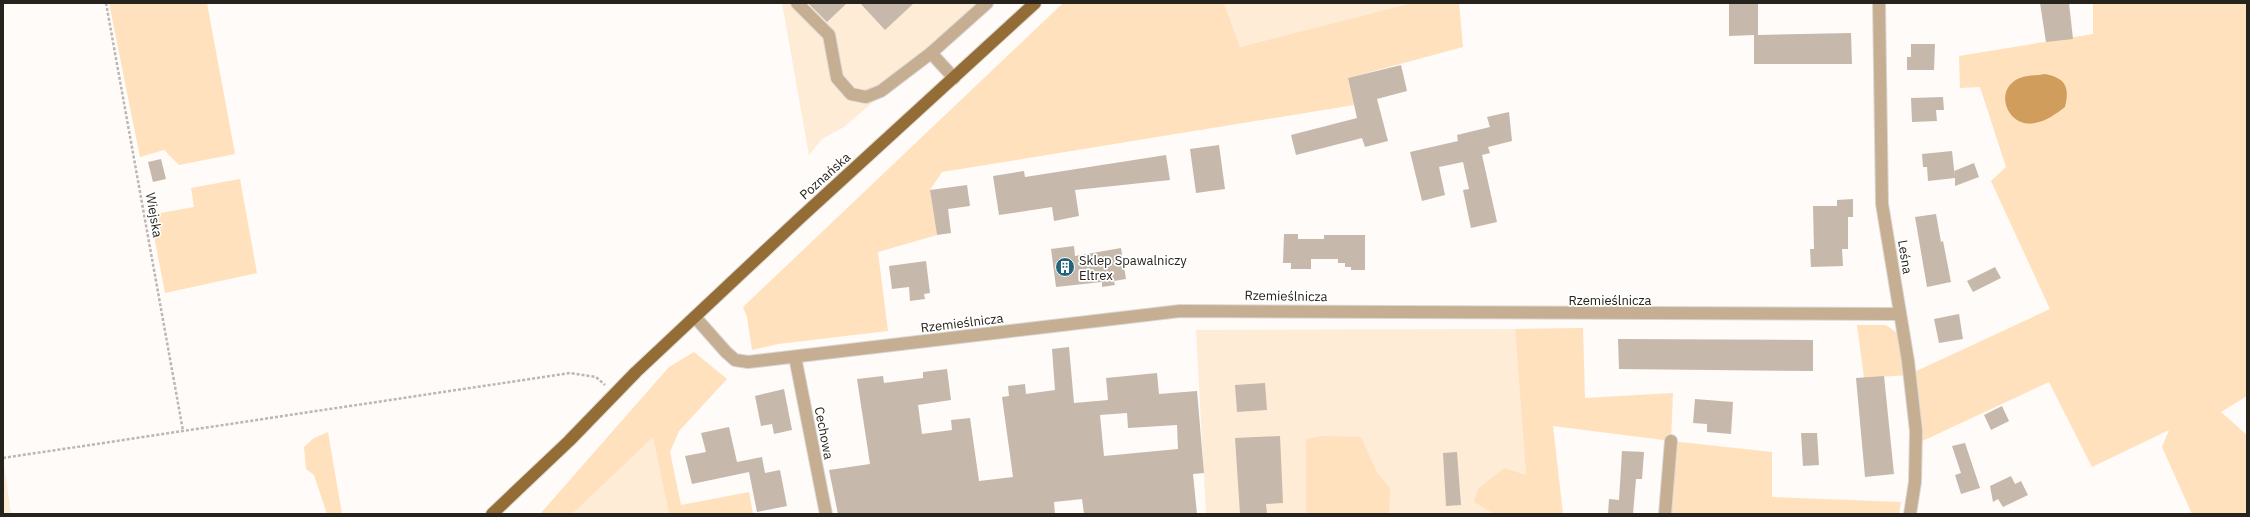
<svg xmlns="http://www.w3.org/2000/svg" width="2250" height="517" font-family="'IBM Plex Sans',sans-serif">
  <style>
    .built { fill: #feecd6 }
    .green { fill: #ffe1bd }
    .water { fill: #d09d5c }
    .building { fill: #c6b9ab; fill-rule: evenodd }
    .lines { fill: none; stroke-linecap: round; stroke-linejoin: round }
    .minor-casing { stroke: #dbd8d5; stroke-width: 14 }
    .major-casing { stroke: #dbd8d5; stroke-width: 14 }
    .path { stroke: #bbb7b3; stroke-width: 2.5; stroke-dasharray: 3 2; stroke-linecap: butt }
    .minor { stroke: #c5ae92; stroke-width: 12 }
    .major { stroke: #946c36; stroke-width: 12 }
    .labels { text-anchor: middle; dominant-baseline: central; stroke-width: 3.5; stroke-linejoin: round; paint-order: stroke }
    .street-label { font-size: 13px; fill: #26221c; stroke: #fff }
    .poi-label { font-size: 13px; fill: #26221c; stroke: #fff; text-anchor: start }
  </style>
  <rect width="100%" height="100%" fill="#fefbf8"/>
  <g class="built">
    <polygon points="782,3 987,3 844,127 822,139 809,155"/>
    <polygon points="1224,3 1412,3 1240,47"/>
    <polygon points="1515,329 1526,475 1495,514 1206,514 1196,330"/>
    <polygon points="653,436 669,514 572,514"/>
    <polygon points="3,458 11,514 3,514"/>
  </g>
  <g class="green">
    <polygon points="109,3 207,3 235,154 179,165 164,150 140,157"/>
    <polygon points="1063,3 1224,3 1240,47 1412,3 1459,3 1463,47 1348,78 1354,105 942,172 930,190 937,235 878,252 888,331 778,344 752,350 747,317 743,307"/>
    <polygon points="2093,3 2247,3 2247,396 2221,412 2247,435 2247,514 2192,514 2162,447 2169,430 2092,467 2049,382 1916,444 1909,375 1864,378 1857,325 1886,325 1903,337 1910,374 2050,309 1991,181 2006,167 1980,87 1960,88 1959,56 2093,34"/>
    <polygon points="240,179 257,273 165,293 150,215 194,207 191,188"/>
    <polygon points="1583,328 1585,398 1673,393 1671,441 1772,452 1772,497 1901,502 1899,514 1665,514 1671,441 1553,426 1563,514 1495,514 1474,502 1478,489 1504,468 1526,475 1515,329"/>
    <polygon points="694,352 727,379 679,431 670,452 681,505 749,492 753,514 669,514 653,437 572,514 540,514 669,367"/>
    <polygon points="328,432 342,514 327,514 314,475 306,469 304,447 314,438"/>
    <polygon points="1322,436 1361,437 1377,473 1390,488 1389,514 1306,514 1306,439"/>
  </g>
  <path class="water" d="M2045,74C2065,78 2070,86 2065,107C2056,114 2046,121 2035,123C2010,128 1996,97 2012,83C2020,75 2034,76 2045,74Z"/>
  <g class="building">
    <polygon points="808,3 847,3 827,22"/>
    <polygon points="860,3 914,3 885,30"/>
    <polygon points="1729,3 1758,3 1758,35 1851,33 1852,64 1754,64 1754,35 1729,36"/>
    <polygon points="2040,3 2069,3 2073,39 2046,42"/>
    <polygon points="1911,44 1935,44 1934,70 1907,70 1907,57 1911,57"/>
    <polygon points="1401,65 1407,91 1377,99 1388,141 1365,147 1362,138 1296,155 1291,135 1357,118 1348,78"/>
    <polygon points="1943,97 1944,110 1936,110 1937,121 1912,122 1911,98"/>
    <polygon points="1509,112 1512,141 1488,147 1490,153 1482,155 1497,222 1471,228 1463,190 1469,189 1463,162 1439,167 1445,195 1422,201 1410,152 1458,141 1457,135 1490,127 1487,117"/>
    <polygon points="1219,145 1225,189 1196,193 1190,149"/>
    <polygon points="1952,151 1955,178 1954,171 1974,163 1979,177 1955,186 1955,178 1928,181 1927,167 1923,167 1922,154"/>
    <polygon points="1166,155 1170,180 1075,190 1079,216 1054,221 1052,207 999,215 993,176 1024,171 1025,177"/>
    <polygon points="161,159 166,179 153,182 148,162"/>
    <polygon points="967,185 970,206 948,209 951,233 937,235 930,190"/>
    <polygon points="1853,199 1853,217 1848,217 1848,249 1842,249 1843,266 1811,267 1810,249 1814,249 1813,206 1837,206 1837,200"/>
    <polygon points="1936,214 1941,242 1943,241 1951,282 1927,287 1915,217"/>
    <polygon points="1284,234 1298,234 1298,239 1324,239 1324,235 1365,235 1365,270 1351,270 1351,267 1345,267 1345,263 1338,263 1338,259 1311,259 1311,269 1291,269 1291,263 1283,263"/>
    <polygon points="1074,246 1075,256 1121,248 1126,279 1114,281 1115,285 1102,287 1102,282 1056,287 1051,249"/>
    <polygon points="926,261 930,293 924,294 925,299 910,301 909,287 892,289 889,266"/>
    <polygon points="1995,267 2001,278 1973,292 1967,281"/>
    <polygon points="1959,314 1963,339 1939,343 1934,319"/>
    <polygon points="1618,339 1813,340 1813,371 1619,369"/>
    <path d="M1069,347L1074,403L1108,400L1106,378L1157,373L1159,394L1197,391L1204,473L1193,474L1197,514H1084L1082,499L1054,502L1055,514H838L829,470L870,464L857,379L883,376L884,383L923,378V372L947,369L951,400L918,405L922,434L952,430L951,420L970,418L979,481L1013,477L1002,397L1009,396L1008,386L1017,385L1025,384L1026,394L1055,390L1052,349ZM1127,413L1128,428L1177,425L1178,449L1104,456L1100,415Z"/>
    <polygon points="1884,376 1894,474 1865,477 1856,378"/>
    <polygon points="1265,383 1267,410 1237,412 1235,385"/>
    <polygon points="784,389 792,430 774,434 772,424 761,426 755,396"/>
    <polygon points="1695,399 1733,402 1731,434 1707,432 1707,424 1693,423"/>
    <polygon points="2002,406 2009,421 1991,430 1984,415"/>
    <polygon points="729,427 737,462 762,457 765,473 780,470 787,506 757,512 749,472 692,484 685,456 706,452 701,433"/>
    <polygon points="1801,433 1817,433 1819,465 1803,466"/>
    <polygon points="1280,436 1283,503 1266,504 1267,514 1240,514 1235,438"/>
    <polygon points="1965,443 1980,488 1961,494 1955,475 1961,473 1952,446"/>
    <polygon points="1622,451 1644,452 1642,479 1636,479 1633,514 1608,514 1609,499 1619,500"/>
    <polygon points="1457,452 1461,505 1446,506 1443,453"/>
    <polygon points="2011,476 2015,484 2021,481 2028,495 2003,507 1998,499 1993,502 1990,486"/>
  </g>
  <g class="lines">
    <g class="minor-casing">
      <g id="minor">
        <polyline points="797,3 829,35 837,78 851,94 866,97 881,91 931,53 954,78"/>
        <polyline points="1879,3 1882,204 1908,361 1916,431 1915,482 1910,514"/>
        <polyline points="931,53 987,3"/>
        <polyline points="695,317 726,352 735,360 748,362 1180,311 1899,314"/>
        <polyline points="795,357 826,514"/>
        <polyline points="1665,514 1671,441"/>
      </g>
    </g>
    <g class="major-casing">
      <polyline id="major" points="492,514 569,441 636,372 799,219 1035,3"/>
    </g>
    <g class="path">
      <polyline points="106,3 183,431"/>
      <polyline points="3,458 570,373 596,377 605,385"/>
    </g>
    <use href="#minor" class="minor"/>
    <use href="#major" class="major"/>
  </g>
  <defs>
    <g id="building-disc" transform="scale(1)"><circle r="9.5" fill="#236478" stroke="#fff"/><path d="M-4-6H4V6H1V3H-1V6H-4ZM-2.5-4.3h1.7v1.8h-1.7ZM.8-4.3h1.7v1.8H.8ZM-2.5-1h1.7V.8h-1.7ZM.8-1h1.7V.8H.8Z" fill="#fff"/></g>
  </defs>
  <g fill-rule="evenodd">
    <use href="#building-disc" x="1065" y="267"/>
  </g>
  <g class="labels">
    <g class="street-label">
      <text transform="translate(825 176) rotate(-42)">Poznańska</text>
      <text transform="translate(154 215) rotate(80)">Wiejska</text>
      <text transform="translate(1905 257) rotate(81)">Leśna</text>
      <text transform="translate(1286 296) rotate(1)">Rzemieślnicza</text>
      <text x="1610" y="300">Rzemieślnicza</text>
      <text transform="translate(962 323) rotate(-7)">Rzemieślnicza</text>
      <text transform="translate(824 433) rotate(79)">Cechowa</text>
    </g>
    <g class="poi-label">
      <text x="1079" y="260">Sklep Spawalniczy<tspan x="1079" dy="15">Eltrex</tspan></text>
    </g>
  </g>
  <rect width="2250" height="517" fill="none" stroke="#26221c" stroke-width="8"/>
</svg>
